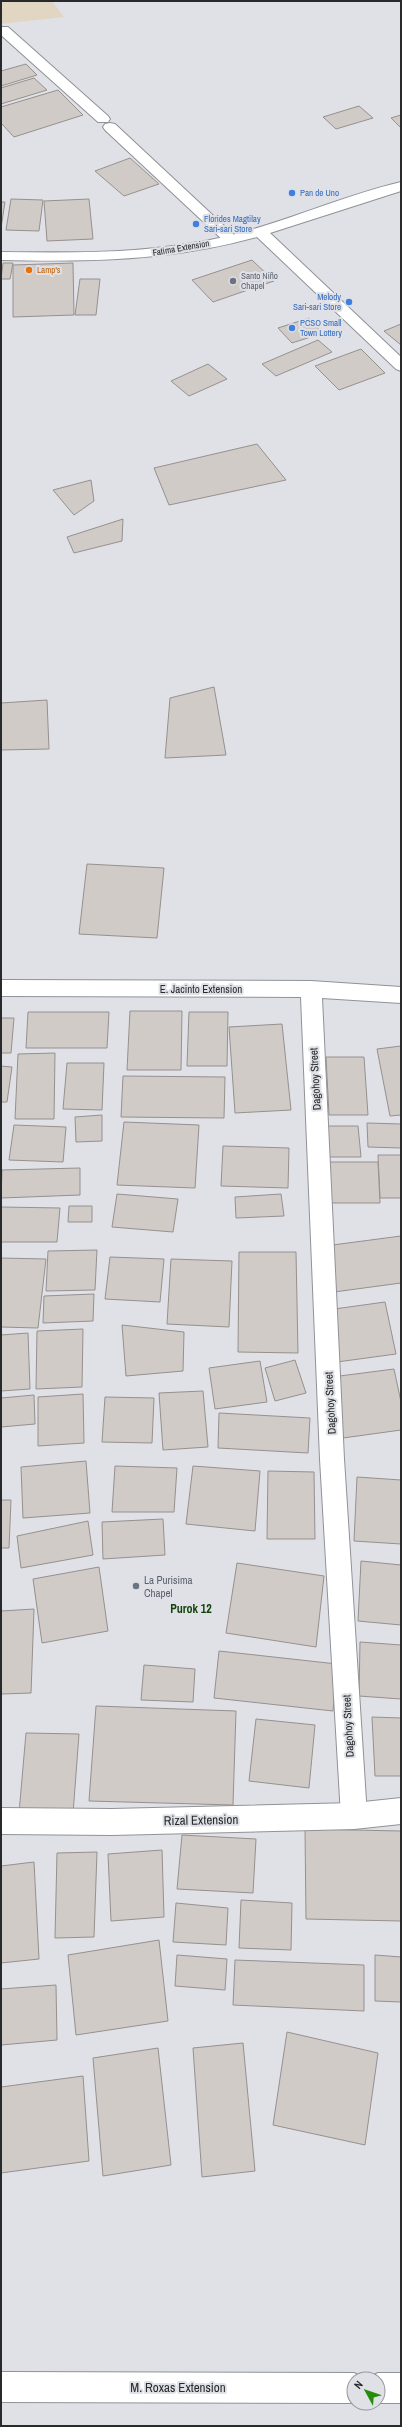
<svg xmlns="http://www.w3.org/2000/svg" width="402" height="2427" font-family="'Archivo Narrow',sans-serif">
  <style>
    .commercial { fill: #e1d6c2 }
    .building { fill: #d1cbc8; stroke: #96908e }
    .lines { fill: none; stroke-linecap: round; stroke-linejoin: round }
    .lane-casing { stroke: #909297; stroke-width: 2 }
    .street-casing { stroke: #909297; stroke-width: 2 }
    .primary-casing { stroke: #909297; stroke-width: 2 }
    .lane { fill: #fff; fill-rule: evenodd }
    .street { fill: #fff; fill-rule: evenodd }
    .primary { fill: #fff; fill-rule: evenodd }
    .shop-dot { fill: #3f7fe0; stroke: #dfe1e7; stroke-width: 1.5 }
    .food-dot { fill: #e8710a; stroke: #dfe1e7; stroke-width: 1.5 }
    .worship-dot { fill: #6b7280; stroke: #dfe1e7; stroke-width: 1.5 }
    .labels { text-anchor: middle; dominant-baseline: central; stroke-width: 4; stroke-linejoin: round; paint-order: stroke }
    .far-shop-label { font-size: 9px; fill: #366cbe; stroke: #dfe1e7; text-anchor: start }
    .far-street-label { font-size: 9px; fill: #28292b; stroke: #dfe1e7 }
    .far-food-label { font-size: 9px; fill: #c56008; stroke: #dfe1e7; text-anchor: start }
    .far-worship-label { font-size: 9px; fill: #5b616d; stroke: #dfe1e7; text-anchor: start }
    .street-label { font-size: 11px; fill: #28292b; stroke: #dfe1e7 }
    .worship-label { font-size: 11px; fill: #5b616d; stroke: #dfe1e7; text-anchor: start }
    .neighbourhood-label { font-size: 12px; font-weight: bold; fill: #124208; stroke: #dfe1e7 }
    .near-street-label { font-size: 13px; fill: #28292b; stroke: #dfe1e7 }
  </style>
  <rect width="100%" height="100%" fill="#dfe1e7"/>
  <polygon class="commercial" points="1,1 52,1 64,17 1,24"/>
  <g class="building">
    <polygon points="26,64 37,75 1,86 1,71"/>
    <polygon points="34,78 47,90 1,104 1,88"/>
    <polygon points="58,90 83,115 14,137 1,123 1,107"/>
    <polygon points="359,106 373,118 336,129 323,117"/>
    <polygon points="401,115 401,128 391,118"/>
    <polygon points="130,158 159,184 124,196 95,171"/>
    <polygon points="11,199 43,200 39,231 6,230"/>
    <polygon points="89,199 93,239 47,241 44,201"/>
    <polygon points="1,202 5,202 1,228"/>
    <polygon points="252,260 274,281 213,302 192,280"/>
    <polygon points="3,263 13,263 10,279 1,279"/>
    <polygon points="73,263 74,315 13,317 13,265"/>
    <polygon points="80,279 100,279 96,315 75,315"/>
    <polygon points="309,318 323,333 292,343 278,328"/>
    <polygon points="401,324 401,345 384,331"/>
    <polygon points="318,340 332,352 276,376 262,364"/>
    <polygon points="361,349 385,373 339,390 315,366"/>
    <polygon points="208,364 227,379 189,396 171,381"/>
    <polygon points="257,444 286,480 169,505 154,468"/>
    <polygon points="91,480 94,501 74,515 53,490"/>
    <polygon points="123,519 122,541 74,553 67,537"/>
    <polygon points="214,687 226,755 165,758 170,698"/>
    <polygon points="47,700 49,749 1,750 1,703"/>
    <polygon points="87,864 164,868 157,938 79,934"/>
    <polygon points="130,1011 182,1011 181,1070 127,1070"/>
    <polygon points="28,1012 109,1012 107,1048 26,1048"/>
    <polygon points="189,1012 228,1012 227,1066 187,1066"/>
    <polygon points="1,1018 14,1018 11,1053 1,1053"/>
    <polygon points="282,1024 291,1110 235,1113 229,1027"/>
    <polygon points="401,1046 401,1115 390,1116 377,1049"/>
    <polygon points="55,1053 54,1119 15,1119 18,1054"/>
    <polygon points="326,1057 364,1057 368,1115 329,1115"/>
    <polygon points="67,1063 104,1063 102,1110 63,1109"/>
    <polygon points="1,1066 12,1067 7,1102 1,1102"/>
    <polygon points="123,1076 225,1077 224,1118 121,1117"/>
    <polygon points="102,1115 102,1141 76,1142 75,1117"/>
    <polygon points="124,1122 199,1125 195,1188 117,1185"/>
    <polygon points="367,1123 401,1124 401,1148 368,1147"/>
    <polygon points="14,1125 66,1127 63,1162 9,1160"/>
    <polygon points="327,1126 358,1126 361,1157 328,1157"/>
    <polygon points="223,1146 289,1148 288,1188 221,1186"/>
    <polygon points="378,1155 401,1155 401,1198 380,1198"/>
    <polygon points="328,1162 378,1162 380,1203 330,1203"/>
    <polygon points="80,1168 80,1195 1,1198 2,1170"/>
    <polygon points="117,1194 178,1199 173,1232 112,1227"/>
    <polygon points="281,1194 284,1216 236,1218 235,1197"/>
    <polygon points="69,1206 92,1206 92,1222 68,1222"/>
    <polygon points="1,1207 60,1208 57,1242 1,1242"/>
    <polygon points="401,1236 401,1283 334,1292 325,1246"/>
    <polygon points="97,1250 95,1290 46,1291 48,1251"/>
    <polygon points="239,1252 296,1252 298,1353 238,1352"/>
    <polygon points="110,1257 164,1259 160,1302 105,1299"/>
    <polygon points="1,1258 46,1259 38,1328 1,1327"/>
    <polygon points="171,1259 232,1261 229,1327 167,1324"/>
    <polygon points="94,1294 93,1321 43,1323 44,1296"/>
    <polygon points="385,1302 396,1354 337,1362 327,1310"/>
    <polygon points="122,1325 184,1332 183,1371 126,1376"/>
    <polygon points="83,1329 82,1387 36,1389 37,1331"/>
    <polygon points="28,1333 30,1389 1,1391 1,1335"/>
    <polygon points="295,1360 306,1393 275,1401 265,1368"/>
    <polygon points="260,1361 267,1402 215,1409 209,1368"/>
    <polygon points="394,1369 401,1402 401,1430 343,1438 332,1377"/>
    <polygon points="203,1391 208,1447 163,1450 159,1393"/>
    <polygon points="83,1394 84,1443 38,1446 38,1397"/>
    <polygon points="34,1395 35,1424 1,1427 1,1398"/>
    <polygon points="105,1397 154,1398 152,1443 102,1442"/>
    <polygon points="219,1413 310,1418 308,1453 218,1448"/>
    <polygon points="86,1461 90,1513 23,1518 21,1467"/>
    <polygon points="115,1466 177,1468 174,1512 112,1512"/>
    <polygon points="193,1466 260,1471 255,1531 186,1524"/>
    <polygon points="268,1471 314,1472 315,1539 267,1539"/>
    <polygon points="357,1477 401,1480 401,1544 354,1541"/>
    <polygon points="1,1500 11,1500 9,1548 1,1548"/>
    <polygon points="163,1519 165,1555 103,1559 102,1522"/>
    <polygon points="88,1521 93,1555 21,1568 17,1536"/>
    <polygon points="361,1561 401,1565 401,1625 358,1621"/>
    <polygon points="237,1563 324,1576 316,1647 226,1633"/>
    <polygon points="99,1567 108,1631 42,1643 33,1579"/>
    <polygon points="34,1609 31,1693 1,1694 1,1611"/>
    <polygon points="360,1642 401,1645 401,1699 359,1696"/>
    <polygon points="219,1651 337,1664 333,1711 214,1698"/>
    <polygon points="144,1665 195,1669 193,1702 141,1700"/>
    <polygon points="96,1706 236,1711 233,1805 89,1801"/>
    <polygon points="372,1717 401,1718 401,1776 375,1776"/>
    <polygon points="256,1719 315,1725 309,1788 249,1781"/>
    <polygon points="26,1733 79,1734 73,1814 19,1813"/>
    <polygon points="305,1829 401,1831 401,1921 306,1919"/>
    <polygon points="182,1835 256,1839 253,1893 177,1889"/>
    <polygon points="162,1850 164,1917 111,1921 108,1854"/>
    <polygon points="97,1852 94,1937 55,1938 57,1853"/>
    <polygon points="34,1862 39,1959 1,1963 1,1866"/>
    <polygon points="241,1900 292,1903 291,1950 239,1948"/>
    <polygon points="176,1903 228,1908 226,1945 173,1942"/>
    <polygon points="159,1940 168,2021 76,2035 68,1955"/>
    <polygon points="177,1955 227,1959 225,1990 175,1986"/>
    <polygon points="375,1955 401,1957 401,2002 375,2001"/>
    <polygon points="235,1960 364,1965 364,2011 233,2005"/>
    <polygon points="56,1985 57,2040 1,2045 1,1989"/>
    <polygon points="287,2032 378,2053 365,2145 273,2125"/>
    <polygon points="243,2043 255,2171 202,2177 193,2048"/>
    <polygon points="158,2048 171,2165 103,2176 93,2058"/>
    <polygon points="83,2076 89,2161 1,2173 1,2087"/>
  </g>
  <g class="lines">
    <g class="lane-casing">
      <g id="lane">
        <polygon points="1,27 8,27 108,116 110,119 108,122 98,122 1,35"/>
        <polygon points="110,123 115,124 235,236 237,239 235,242 225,242 105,130 103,127 105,124"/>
        <polygon points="401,1798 401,1824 354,1829 112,1835 1,1834 1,1808 112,1809 354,1803"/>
      </g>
    </g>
    <g class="street-casing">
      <g id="street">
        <path d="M401,182V191L270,233L401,357V371L396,369L257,237C169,261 91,262 1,260V252C77,253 153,254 228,236C286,222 342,196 401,182Z"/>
        <polygon points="1,980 311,981 401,987 401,1003 322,998 344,1459 367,1816 363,1825 354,1829 345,1825 341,1816 320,1459 301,997 1,996"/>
      </g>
    </g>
    <g class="primary-casing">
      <g id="primary">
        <polygon points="1,2372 354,2373 366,2379 354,2379 354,2403 1,2402"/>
        <polygon points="378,2373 401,2373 401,2403 377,2403 378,2379 366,2379"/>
      </g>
    </g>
    <use href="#lane" class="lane"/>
    <use href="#street" class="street"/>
    <use href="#primary" class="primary"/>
  </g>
  <g class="shop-dot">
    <circle cx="292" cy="193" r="4"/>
    <circle cx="196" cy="224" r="4"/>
    <circle cx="349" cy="302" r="4"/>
    <circle cx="292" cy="328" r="4"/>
  </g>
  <circle class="food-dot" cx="29" cy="270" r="4"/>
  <g class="worship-dot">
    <circle cx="233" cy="281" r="4"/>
    <circle cx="136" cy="1586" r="4"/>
  </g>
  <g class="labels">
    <g class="far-shop-label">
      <text x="300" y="193">Pan de Uno</text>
      <text x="204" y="219">Florides Magtilay<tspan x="204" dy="10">Sari-sari Store</tspan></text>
      <text x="341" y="297" text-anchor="end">Melody<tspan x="341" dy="10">Sari-sari Store</tspan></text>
      <text x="300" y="323">PCSO Small<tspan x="300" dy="10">Town Lottery</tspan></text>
    </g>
    <g class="far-street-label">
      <text transform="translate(181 248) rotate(-10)">Fatima Extension</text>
    </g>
    <g class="far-food-label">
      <text x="37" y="270">Lamp's</text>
    </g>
    <g class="far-worship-label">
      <text x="241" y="276">Santo Niño<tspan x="241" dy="10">Chapel</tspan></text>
    </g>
    <g class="street-label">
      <text x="201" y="989">E. Jacinto Extension</text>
      <text transform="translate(315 1079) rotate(-93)">Dagohoy Street</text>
      <text transform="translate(330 1403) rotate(-93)">Dagohoy Street</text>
      <text transform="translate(348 1726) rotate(-93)">Dagohoy Street</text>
    </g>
    <g class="worship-label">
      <text x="144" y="1580">La Purisima<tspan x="144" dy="13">Chapel</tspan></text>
    </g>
    <g class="neighbourhood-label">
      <text x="191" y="1609">Purok 12</text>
    </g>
    <g class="near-street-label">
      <text transform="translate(201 1820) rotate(-1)">Rizal Extension</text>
      <text x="178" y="2387">M. Roxas Extension</text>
    </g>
  </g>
  <rect width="402" height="2427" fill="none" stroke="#28292b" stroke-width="4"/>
  <g transform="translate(366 2391) rotate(310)"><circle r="19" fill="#dfe1e7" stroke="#96979c"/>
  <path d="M0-3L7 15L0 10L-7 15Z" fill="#268d0a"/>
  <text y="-6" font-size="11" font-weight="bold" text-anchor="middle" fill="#28292b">N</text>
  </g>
</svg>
